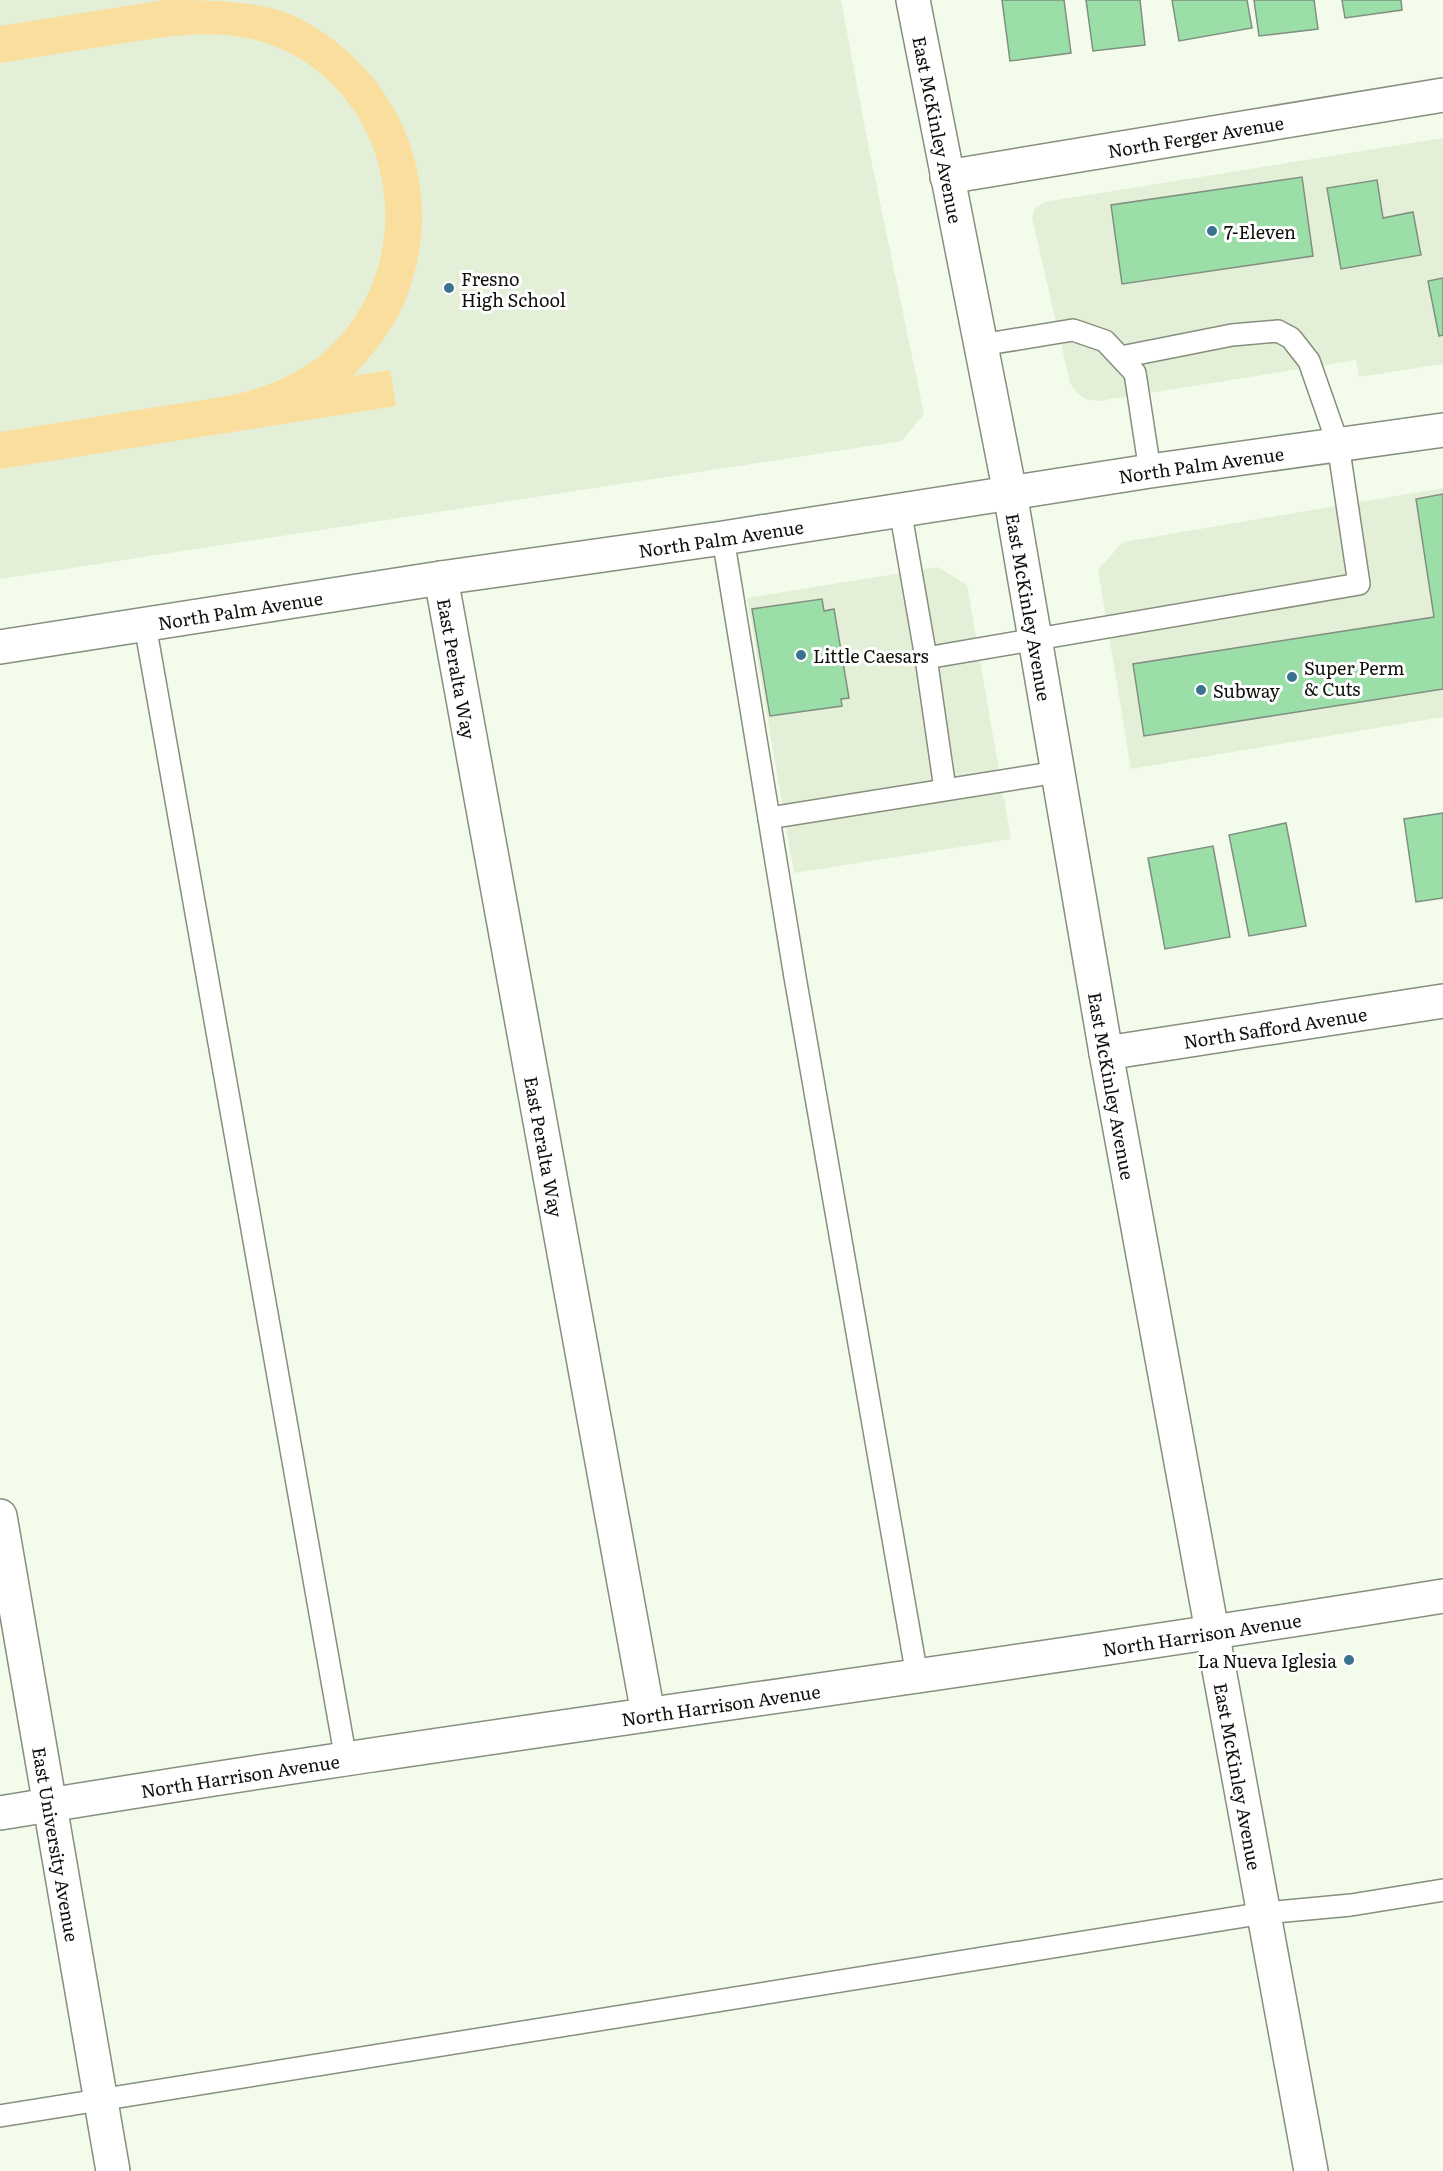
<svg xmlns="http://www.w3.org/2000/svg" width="1443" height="2171" font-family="Literata,serif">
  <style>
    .built { fill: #e4efd7 }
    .green { fill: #fade9e }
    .building { fill: #9cdea7; stroke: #808f82; stroke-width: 1.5 }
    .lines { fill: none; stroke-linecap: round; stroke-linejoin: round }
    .service-casing { stroke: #868e7d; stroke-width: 24 }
    .minor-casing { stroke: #868e7d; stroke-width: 36 }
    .secondary-casing { stroke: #868e7d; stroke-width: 36 }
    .service { stroke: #fff; stroke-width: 21 }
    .minor { stroke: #fff; stroke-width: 33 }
    .secondary { stroke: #fff; stroke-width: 33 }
    .poi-dot { fill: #3b728d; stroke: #fff; stroke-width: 2 }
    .labels { text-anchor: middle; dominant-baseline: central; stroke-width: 6; stroke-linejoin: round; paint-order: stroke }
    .street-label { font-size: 18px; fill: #0f110b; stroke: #fff }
    .poi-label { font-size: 18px; fill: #0f110b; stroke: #fff; text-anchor: start }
  </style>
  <rect width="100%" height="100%" fill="#f3fcea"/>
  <g class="built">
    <polygon points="0,0 841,0 869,149 924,414 902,441 0,579"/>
    <polygon points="1443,138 1443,364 1359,377 1356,360 1099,401 1085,399 1076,392 1070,383 1032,218 1035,208 1044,202"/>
    <polygon points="1443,488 1443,717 1131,769 1098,570 1123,542"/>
    <polygon points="938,567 967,585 1011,839 794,873 747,598"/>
  </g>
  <path class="green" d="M164,0C205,0 247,0 285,12C395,59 450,180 408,293C397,325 376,351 353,376L390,370L396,406L0,469V432L233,395C275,385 314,368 342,334C422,241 388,87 269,44C217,26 165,37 112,45C75,51 37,57 0,63V26Z"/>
  <g class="building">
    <polygon points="1002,0 1064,0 1071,53 1010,61"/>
    <polygon points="1086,0 1140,0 1145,45 1093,51"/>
    <polygon points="1172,0 1247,0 1252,28 1179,41"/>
    <polygon points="1254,0 1314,0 1318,29 1259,36"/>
    <polygon points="1342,0 1401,0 1402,10 1345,18"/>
    <polygon points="1302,177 1313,256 1122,284 1111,205"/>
    <polygon points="1377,180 1383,218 1413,212 1421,255 1341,269 1327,188"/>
    <polygon points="1443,278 1443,335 1439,336 1428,281"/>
    <polygon points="1443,494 1443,689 1144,736 1133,664 1434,617 1416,499"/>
    <polygon points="822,599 824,611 834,609 849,698 841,699 842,706 770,716 752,609"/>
    <polygon points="1443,813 1443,898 1416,902 1404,819"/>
    <polygon points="1286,823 1306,926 1249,936 1229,835"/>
    <polygon points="1213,846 1230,937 1165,949 1148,858"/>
  </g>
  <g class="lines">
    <g class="service-casing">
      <g id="service">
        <polyline points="981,345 1073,330 1105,341 1135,373 1150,471"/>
        <polyline points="900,509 926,658 945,789"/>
        <polyline points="723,538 795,977 917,1676"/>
        <polyline points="145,625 346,1760"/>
        <polyline points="926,658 1359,584 1338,444 1309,361 1291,338 1278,331 1232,335 1121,357"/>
        <polyline points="769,818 1058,772"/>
        <polyline points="0,2116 1264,1913 1351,1905 1443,1890"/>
      </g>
    </g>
    <g class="minor-casing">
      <g id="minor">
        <path id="s1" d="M947,177L1443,95"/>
        <path id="s2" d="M441,578L648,1714"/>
        <path id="s3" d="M1106,1053L1443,1001"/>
        <path id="s4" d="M0,1516L113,2171"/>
        <path id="s5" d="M0,1813C480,1734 963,1674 1443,1596"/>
      </g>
    </g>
    <g class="secondary-casing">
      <g id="secondary">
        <path id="s6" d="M913,0L1010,493L1106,1053L1311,2171"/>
        <path id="s7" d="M0,647L441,578L723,538L1150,471L1443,430"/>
      </g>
    </g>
    <use href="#service" class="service"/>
    <use href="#minor" class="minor"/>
    <use href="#secondary" class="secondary"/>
  </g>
  <g class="poi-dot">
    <circle cx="1212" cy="231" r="6"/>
    <circle cx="449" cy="288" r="6"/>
    <circle cx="801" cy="655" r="6"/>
    <circle cx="1292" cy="677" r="6"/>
    <circle cx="1201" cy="690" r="6"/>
    <circle cx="1349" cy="1660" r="6"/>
  </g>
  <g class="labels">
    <g class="street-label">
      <text stroke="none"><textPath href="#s6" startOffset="132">East McKinley Avenue</textPath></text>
      <text stroke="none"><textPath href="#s1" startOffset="252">North Ferger Avenue</textPath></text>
      <text stroke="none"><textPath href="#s7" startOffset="1215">North Palm Avenue</textPath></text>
      <text stroke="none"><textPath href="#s7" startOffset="729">North Palm Avenue</textPath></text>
      <text stroke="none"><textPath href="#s6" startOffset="618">East McKinley Avenue</textPath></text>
      <text stroke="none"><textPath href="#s7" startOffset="243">North Palm Avenue</textPath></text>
      <text stroke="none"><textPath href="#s2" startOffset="92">East Peralta Way</textPath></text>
      <text stroke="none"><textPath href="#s3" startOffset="171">North Safford Avenue</textPath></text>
      <text stroke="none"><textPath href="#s6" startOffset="1104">East McKinley Avenue</textPath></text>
      <text stroke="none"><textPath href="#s2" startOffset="578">East Peralta Way</textPath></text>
      <text stroke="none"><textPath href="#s5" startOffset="1215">North Harrison Avenue</textPath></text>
      <text stroke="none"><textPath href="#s5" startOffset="729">North Harrison Avenue</textPath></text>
      <text stroke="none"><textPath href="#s5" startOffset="243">North Harrison Avenue</textPath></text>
      <text stroke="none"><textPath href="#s6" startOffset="1806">East McKinley Avenue</textPath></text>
      <text stroke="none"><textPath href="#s4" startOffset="333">East University Avenue</textPath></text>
    </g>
    <g class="poi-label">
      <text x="1224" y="231">7-Eleven</text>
      <text x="461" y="278">Fresno<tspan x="461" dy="21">High School</tspan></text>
      <text x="813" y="655">Little Caesars</text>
      <text x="1304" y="667">Super Perm<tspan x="1304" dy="21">&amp; Cuts</tspan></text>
      <text x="1213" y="690">Subway</text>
      <text x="1337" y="1660" text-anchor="end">La Nueva Iglesia</text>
    </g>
  </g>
</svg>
